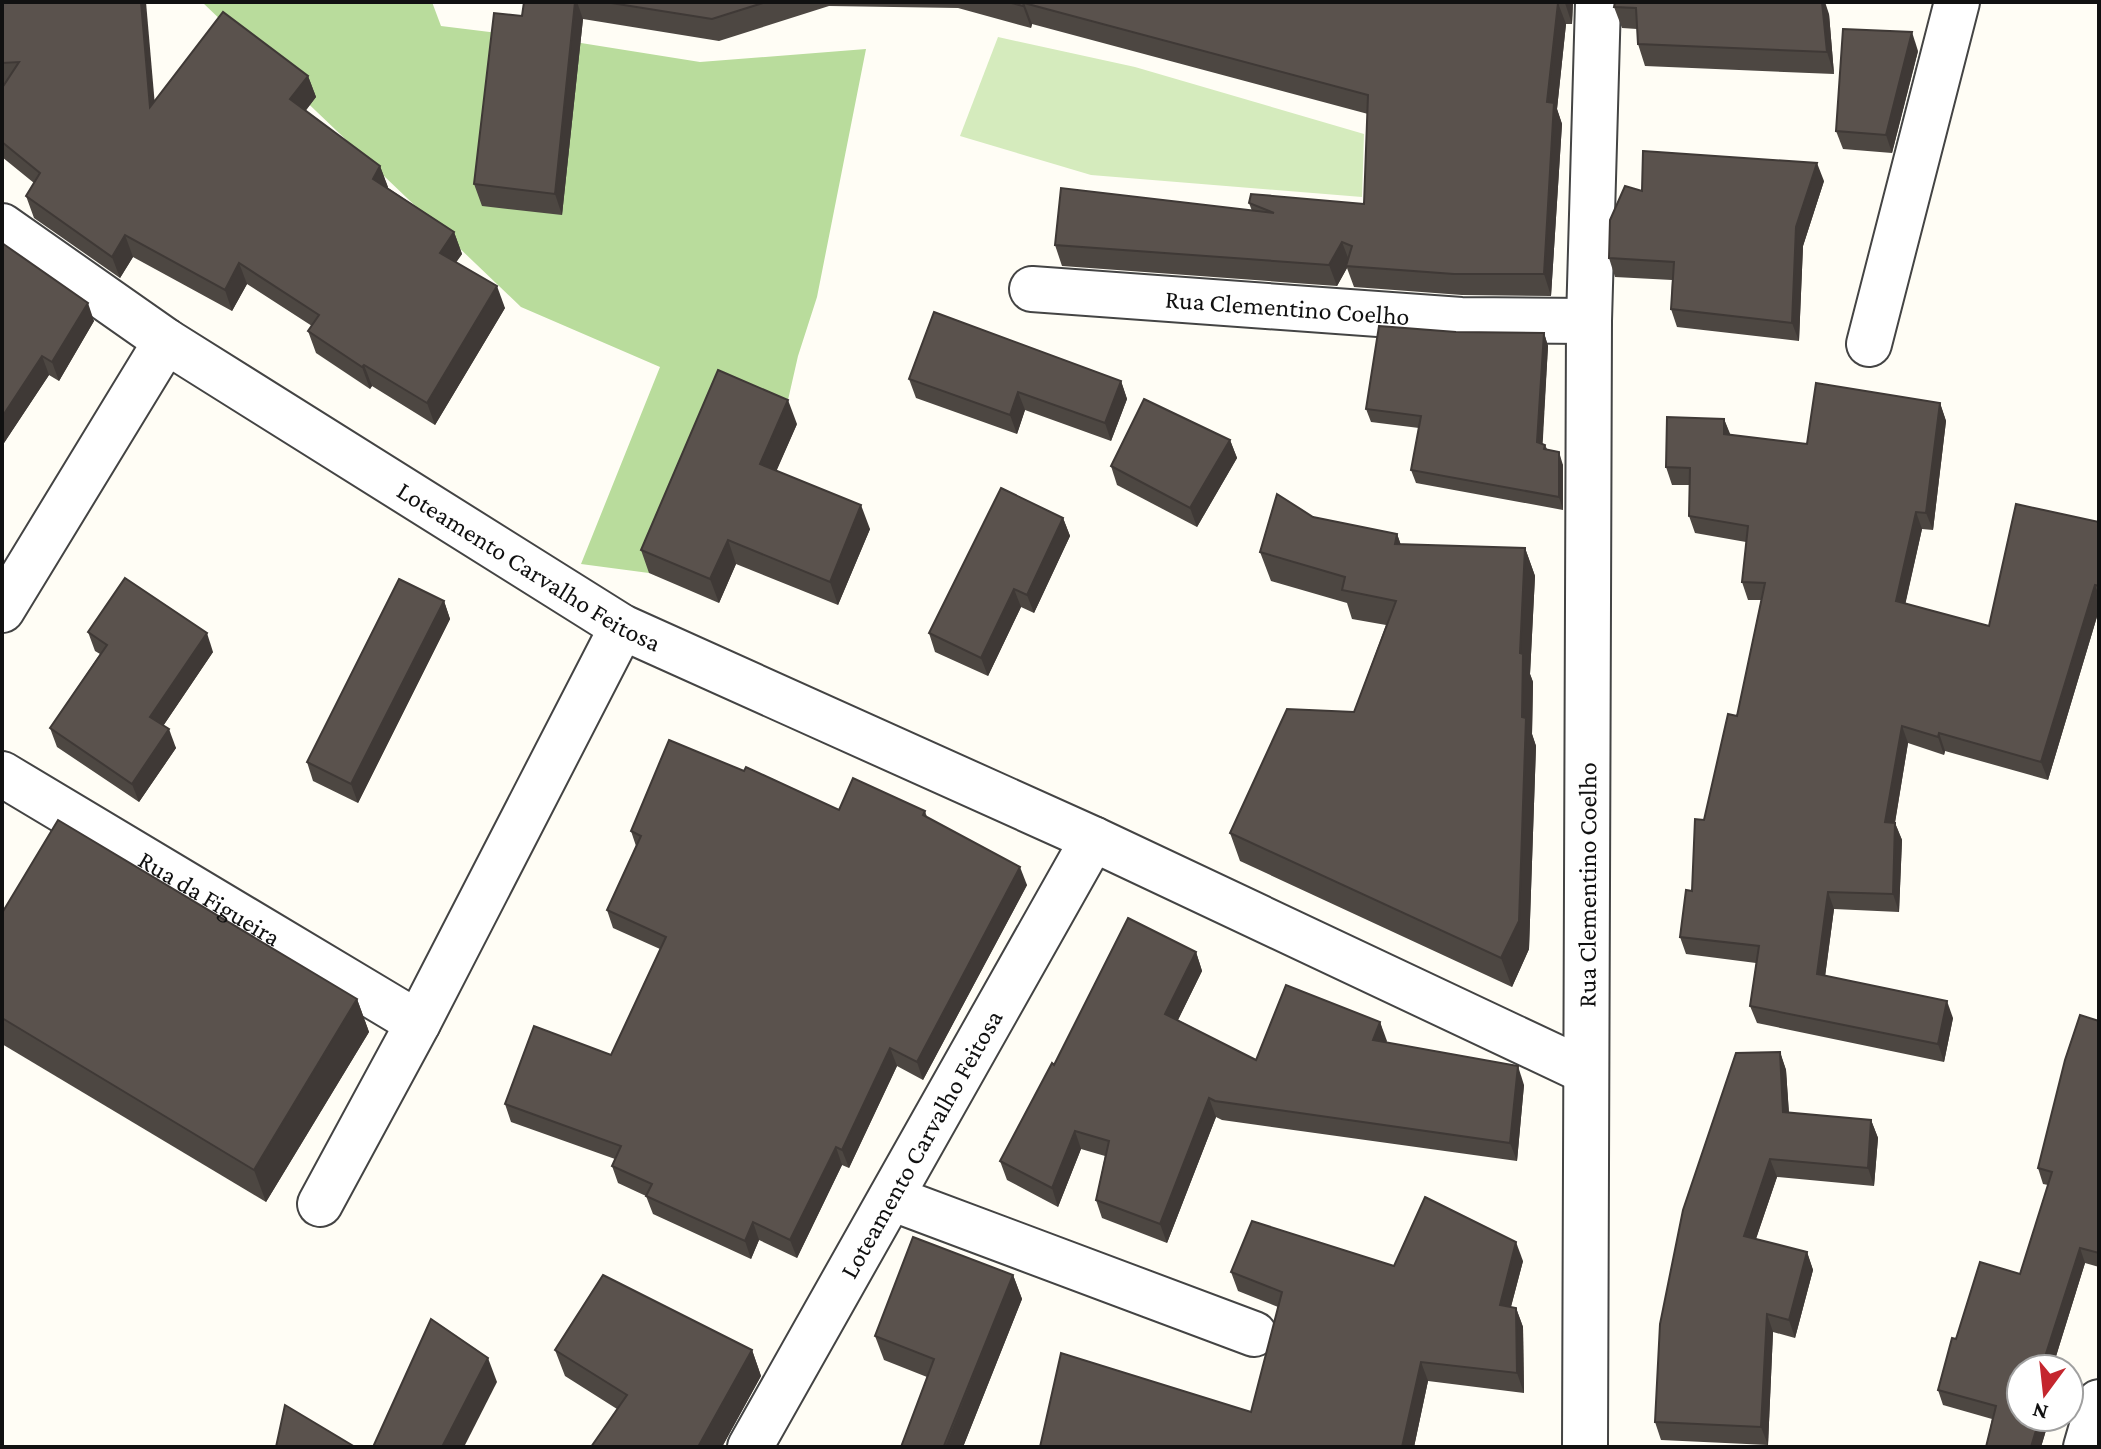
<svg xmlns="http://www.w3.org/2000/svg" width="2101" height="1449" font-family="'Crimson Pro',serif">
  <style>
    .green { fill: #d5ebbd }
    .forest { fill: #b9dc9c }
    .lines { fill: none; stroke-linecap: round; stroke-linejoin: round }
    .minor-casing { stroke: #444; stroke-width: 48 }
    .minor { stroke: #fff; stroke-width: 44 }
    .wall { fill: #4d4742 }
    .shaded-wall { fill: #3f3936 }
    .building { fill: #5a524d; stroke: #3f3936; stroke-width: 2 }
    .labels { text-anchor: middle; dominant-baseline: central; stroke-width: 8; stroke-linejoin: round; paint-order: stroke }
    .street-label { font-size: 26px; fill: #111; stroke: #fff }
  </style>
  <rect width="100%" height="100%" fill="#fffdf5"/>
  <polygon class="green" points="998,37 1135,67 1364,134 1362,197 1091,175 960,136"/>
  <polygon class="forest" points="202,2 432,2 441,26 581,43 700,62 866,49 817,297 798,356 788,400 727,394 649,573 581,564 660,367 521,307"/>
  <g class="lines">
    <g class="minor-casing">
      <g id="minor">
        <path id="s1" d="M2,226L166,341L622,627L1093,839L1585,1071"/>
        <path id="s2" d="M1032,289L1461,320L1589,321"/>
        <polyline points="1869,344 1957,2"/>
        <polyline points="2,610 166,341"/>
        <path id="s3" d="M2,774L418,1023"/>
        <polyline points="891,1198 1254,1334"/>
        <polyline points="320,1204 418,1023 622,627"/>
        <path id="s4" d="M750,1447L1093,839"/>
        <path id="s5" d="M1585,1447L1589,321L1598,2"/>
        <polyline points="2086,1447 2099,1402"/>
      </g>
    </g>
    <use href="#minor" class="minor"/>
  </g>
  <g class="wall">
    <polygon points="2,2 155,100 308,76 316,97 305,111 380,166 388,188 454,232 462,254 456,262 505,308 435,425 372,386 370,389 316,353 308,331 312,326 247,284 232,311 133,257 120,278 34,218 26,196 34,183 2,157 2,88 4,85 2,85"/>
    <polygon points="524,2 1573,2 1572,24 1566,24 1557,109 1562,124 1551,296 1462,295 1354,287 1347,268 1337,286 1062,266 1055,245 1252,211 1249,203 1364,204 1368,114 1032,24 1031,28 958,8 829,6 719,41 583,19 562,215 482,206 474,184 522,16"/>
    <polygon points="1614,7 1829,14 1834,74 1645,66 1638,44 1637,29 1622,28"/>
    <polygon points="1918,51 1892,153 1843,149 1836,131"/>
    <polygon points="1824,181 1803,246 1799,341 1677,327 1671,309 1672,280 1615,277 1609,258 1642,191"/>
    <polygon points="2,243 94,321 59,381 49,375 2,446"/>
    <polygon points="1456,332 1544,333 1548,346 1542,444 1545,445 1547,449 1563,465 1563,510 1416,483 1411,470 1419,428 1371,422 1366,409"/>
    <polygon points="909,379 1121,381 1127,399 1111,441 1025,410 1017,434 916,398"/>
    <polygon points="1940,403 1946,421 1933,530 1922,529 1905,604 1989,626 2099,522 2099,610 2048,780 1945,751 1944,755 1908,743 1895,823 1902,840 1899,912 1834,909 1825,976 1953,1018 1944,1062 1757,1023 1750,1006 1756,963 1686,954 1680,937 1692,891 1704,820 1737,716 1761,600 1748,600 1742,582 1746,542 1695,533 1689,516 1689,485 1672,485 1666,467 1724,419 1730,435 1807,444"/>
    <polygon points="797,424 776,471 870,529 838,605 736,564 719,603 649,573 641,550"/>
    <polygon points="1230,440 1237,458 1197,527 1117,485 1111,466"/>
    <polygon points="1313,517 1397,534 1401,545 1525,548 1535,576 1530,674 1533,682 1532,734 1536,746 1529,949 1512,987 1240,861 1230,833 1354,712 1386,625 1352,619 1347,603 1271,581 1260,552"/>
    <polygon points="1063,518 1070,536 1034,613 1021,607 988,676 935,652 929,633"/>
    <polygon points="444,601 450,619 358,803 313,781 307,762"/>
    <polygon points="88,632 213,652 163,726 176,748 139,802 57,747 50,728 100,654 95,651"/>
    <polygon points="839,810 925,811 927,817 1027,885 923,1080 897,1066 849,1168 842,1165 797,1258 759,1240 751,1259 653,1214 646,1196 618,1183 612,1166 615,1159 511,1122 505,1104 611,1055 660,949 613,928 607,910 636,846 631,831"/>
    <polygon points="2,913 357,999 369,1032 266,1202 2,1044"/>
    <polygon points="1196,952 1202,971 1178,1020 1256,1060 1380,1022 1386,1042 1524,1085 1517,1161 1222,1120 1216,1117 1167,1243 1102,1218 1096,1200 1105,1156 1081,1149 1058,1207 1007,1180 1000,1161 1054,1065"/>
    <polygon points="2099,1021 2099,1267 2085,1263 2053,1366 2055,1369 2021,1369 2021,1417 2050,1417 2041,1447 1986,1447 1992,1419 1943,1405 1938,1390 1956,1339 2020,1274 2048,1185 2043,1184 2038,1168"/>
    <polygon points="1780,1052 1786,1070 1789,1113 1871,1120 1878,1138 1874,1186 1777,1177 1756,1239 1807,1252 1813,1270 1795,1338 1773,1332 1768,1445 1661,1440 1655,1422"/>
    <polygon points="1523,1261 1511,1307 1516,1308 1523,1327 1524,1393 1428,1381 1414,1447 1040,1447 1251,1412 1278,1307 1238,1291 1231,1272"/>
    <polygon points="1013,1275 1022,1299 963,1447 901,1447 927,1377 884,1360 875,1336"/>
    <polygon points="555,1350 752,1350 761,1376 722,1447 591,1447 617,1409 565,1376"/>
  </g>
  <g class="shaded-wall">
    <polygon points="141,2 146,2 157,129 150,107"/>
    <polygon points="575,2 577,2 583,19 562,215 555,194"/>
    <polygon points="1565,2 1573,2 1572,24 1565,3"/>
    <polygon points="1822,2 1825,2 1829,14 1834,74 1827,52"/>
    <polygon points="1024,3 1032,24 1031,28 1023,6"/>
    <polygon points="1558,3 1566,24 1557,109 1562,124 1551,296 1544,274 1547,102"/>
    <polygon points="1912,32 1918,51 1892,153 1886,135"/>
    <polygon points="308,76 316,97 298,121 290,99"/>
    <polygon points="1817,163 1824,181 1803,246 1799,341 1792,323 1796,227"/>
    <polygon points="380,166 388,187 381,200 373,179"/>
    <polygon points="454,232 462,254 448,274 440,253"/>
    <polygon points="125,235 133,257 120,278 112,257"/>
    <polygon points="1342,242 1350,263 1346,266 1347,268 1337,286 1329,265"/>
    <polygon points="239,263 247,284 232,311 225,290"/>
    <polygon points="497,286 505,308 435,425 427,403"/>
    <polygon points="88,303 94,321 59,381 52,362"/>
    <polygon points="1544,333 1548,346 1542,456 1537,442"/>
    <polygon points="42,356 49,375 2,446 2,417"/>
    <polygon points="364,365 372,386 370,389 362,367"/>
    <polygon points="1121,381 1127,399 1111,441 1105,423"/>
    <polygon points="1018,392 1025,410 1017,434 1010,415"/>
    <polygon points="788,400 797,424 769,488 760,464"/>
    <polygon points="1940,403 1946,421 1933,530 1926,513"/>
    <polygon points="1724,419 1731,436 1724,434"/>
    <polygon points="1230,440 1237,458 1197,527 1190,508"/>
    <polygon points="1559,452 1563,465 1563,510 1559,497"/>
    <polygon points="861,505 870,529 838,605 830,582"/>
    <polygon points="1916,512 1922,529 1902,619 1896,601"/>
    <polygon points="1063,518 1070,536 1034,613 1027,595"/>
    <polygon points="1397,534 1407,563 1395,544"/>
    <polygon points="728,540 736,564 719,603 710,579"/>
    <polygon points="1525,548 1535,576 1530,674 1533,682 1532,734 1536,746 1529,949 1512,987 1501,958 1522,717 1520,653"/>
    <polygon points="2095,585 2099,596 2099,610 2048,780 2041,762"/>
    <polygon points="1014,589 1021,607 988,676 981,658"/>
    <polygon points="444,601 450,619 358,803 351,784"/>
    <polygon points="207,633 213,652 157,735 150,717"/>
    <polygon points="1902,726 1908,743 1892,840 1885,822"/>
    <polygon points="169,729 176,748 139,802 132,784"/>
    <polygon points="1939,733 1945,751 1944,755 1938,737"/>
    <polygon points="1895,823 1902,840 1899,912 1893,894"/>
    <polygon points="1020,867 1027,885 923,1080 917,1062"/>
    <polygon points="1828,892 1834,909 1823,992 1817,974"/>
    <polygon points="1196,952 1202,971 1172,1032 1165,1014"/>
    <polygon points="357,999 369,1032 266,1202 254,1170"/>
    <polygon points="1947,1001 1953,1018 1944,1062 1938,1044"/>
    <polygon points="1380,1022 1387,1041 1380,1058 1373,1040"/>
    <polygon points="890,1048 897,1066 849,1168 842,1150"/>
    <polygon points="1780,1052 1786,1070 1790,1130 1783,1112"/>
    <polygon points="1518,1066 1524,1085 1517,1161 1510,1143"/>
    <polygon points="1209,1098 1216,1117 1167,1243 1160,1224"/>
    <polygon points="1871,1120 1878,1138 1874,1186 1868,1168"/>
    <polygon points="1075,1131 1081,1149 1058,1207 1052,1188"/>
    <polygon points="836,1147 842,1165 797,1258 790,1240"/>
    <polygon points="1770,1159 1777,1177 1751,1253 1744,1236"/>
    <polygon points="753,1222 759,1240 751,1259 745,1241"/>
    <polygon points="1516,1242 1523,1261 1506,1325 1500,1305"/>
    <polygon points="2080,1248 2085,1263 2052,1369 2043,1363"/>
    <polygon points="1807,1252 1813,1270 1795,1338 1789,1320"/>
    <polygon points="1013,1275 1022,1299 963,1447 945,1447"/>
    <polygon points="1516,1308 1523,1327 1524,1393 1517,1373"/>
    <polygon points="1767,1314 1773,1332 1768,1445 1761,1427"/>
    <polygon points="752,1350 761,1376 722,1447 698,1447"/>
    <polygon points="488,1358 497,1382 464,1447 442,1447"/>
    <polygon points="1421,1362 1428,1381 1414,1447 1402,1447"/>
    <polygon points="2040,1417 2050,1417 2041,1447 2031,1447"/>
  </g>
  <g class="building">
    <polygon points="2,2 141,2 150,107 223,12 308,76 290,99 380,166 373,179 454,232 440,253 497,286 427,403 364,365 362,367 308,331 319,315 239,263 225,290 125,235 112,257 26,196 40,173 2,142 2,88 19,62 2,63"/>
    <polygon points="524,2 575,2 555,194 474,184 494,13 522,16"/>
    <polygon points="605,2 766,2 712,19"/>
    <polygon points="1008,2 1565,2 1565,3 1558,3 1547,102 1554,103 1544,274 1454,274 1346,266 1352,246 1342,242 1329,265 1055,245 1061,188 1274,213 1249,203 1251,194 1364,204 1368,95 1024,3 1023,6"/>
    <polygon points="1615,2 1822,2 1827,52 1638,44 1636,8 1614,7"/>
    <polygon points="1843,29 1912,32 1886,135 1836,131"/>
    <polygon points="1643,151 1817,163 1796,227 1792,323 1671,309 1674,262 1609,258 1610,220 1625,186 1642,191"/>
    <polygon points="2,243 88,303 52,362 42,356 2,417"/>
    <polygon points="934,312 1121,381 1105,423 1018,392 1010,415 909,379"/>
    <polygon points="1379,326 1456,332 1544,333 1537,442 1545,445 1544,449 1559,452 1559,497 1411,470 1421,416 1366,409"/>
    <polygon points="718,370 788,400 760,464 861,505 830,582 728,540 710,579 641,550"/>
    <polygon points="1816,383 1940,403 1926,513 1916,512 1896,601 1989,626 2016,504 2099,522 2099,586 2095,585 2041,762 1939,733 1938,737 1902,726 1885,822 1895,823 1893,894 1828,892 1817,974 1947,1001 1938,1044 1750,1006 1759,946 1680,937 1686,890 1692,891 1695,819 1704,820 1728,714 1737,716 1765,583 1742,582 1748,526 1689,516 1690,468 1666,467 1667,417 1724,419 1724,434 1807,444"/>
    <polygon points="1144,399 1230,440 1190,508 1111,466"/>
    <polygon points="1001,488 1063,518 1027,595 1014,589 981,658 929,633"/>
    <polygon points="1277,494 1313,517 1397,534 1395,544 1525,548 1520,653 1523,654 1522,717 1526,718 1519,921 1501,958 1230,833 1287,709 1354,712 1396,601 1342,590 1345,577 1260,552"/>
    <polygon points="125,578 207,633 150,717 169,729 132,784 50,728 107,645 88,632"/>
    <polygon points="399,579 444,601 351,784 307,762"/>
    <polygon points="669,740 744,771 746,767 839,810 853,778 925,811 923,815 1020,867 917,1062 890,1048 842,1150 836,1147 790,1240 753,1222 745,1241 646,1196 652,1184 612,1166 621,1146 505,1104 534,1026 611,1055 666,937 607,910 641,836 631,831"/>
    <polygon points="58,820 357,999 254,1170 2,1018 2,913"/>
    <polygon points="1128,918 1196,952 1165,1014 1256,1060 1286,985 1380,1022 1373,1040 1518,1066 1510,1143 1215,1101 1209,1098 1160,1224 1096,1200 1109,1141 1075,1131 1052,1188 1000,1161 1052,1063 1054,1065"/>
    <polygon points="2080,1015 2099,1021 2099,1253 2080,1248 2043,1363 2054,1366 2054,1369 2021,1369 2021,1417 2040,1417 2031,1447 1986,1447 1996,1406 1938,1390 1952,1338 1956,1339 1980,1262 2020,1274 2052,1172 2038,1168 2065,1060"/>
    <polygon points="1780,1052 1783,1112 1871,1120 1868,1168 1770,1159 1744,1236 1807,1252 1789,1320 1767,1314 1761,1427 1655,1422 1660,1324 1683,1210 1736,1053"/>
    <polygon points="1425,1197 1516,1242 1500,1305 1516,1308 1517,1373 1421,1362 1402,1447 1040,1447 1061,1353 1251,1412 1282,1292 1231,1272 1252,1221 1394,1266"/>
    <polygon points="913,1237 1013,1275 944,1446 947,1447 901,1447 934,1359 875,1336"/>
    <polygon points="603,1275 752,1350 698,1447 591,1447 627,1395 555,1350"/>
    <polygon points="431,1319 488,1358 442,1447 373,1447"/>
    <polygon points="285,1405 355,1447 276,1447"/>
  </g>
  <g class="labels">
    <g class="street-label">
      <text stroke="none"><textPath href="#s2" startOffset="256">Rua Clementino Coelho</textPath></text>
      <text stroke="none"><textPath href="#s1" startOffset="628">Loteamento Carvalho Feitosa</textPath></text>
      <text stroke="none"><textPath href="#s5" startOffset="562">Rua Clementino Coelho</textPath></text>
      <text stroke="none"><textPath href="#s3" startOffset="242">Rua da Figueira</textPath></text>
      <text stroke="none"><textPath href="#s4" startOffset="348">Loteamento Carvalho Feitosa</textPath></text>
    </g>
  </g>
  <rect width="2101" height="1449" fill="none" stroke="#111111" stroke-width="8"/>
  <g transform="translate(2045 1393) rotate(195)"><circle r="38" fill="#ffffff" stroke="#a0a0a0" stroke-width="2"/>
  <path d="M0-6L14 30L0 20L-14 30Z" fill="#c4262e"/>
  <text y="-12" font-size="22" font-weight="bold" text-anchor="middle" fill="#111111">N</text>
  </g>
</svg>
